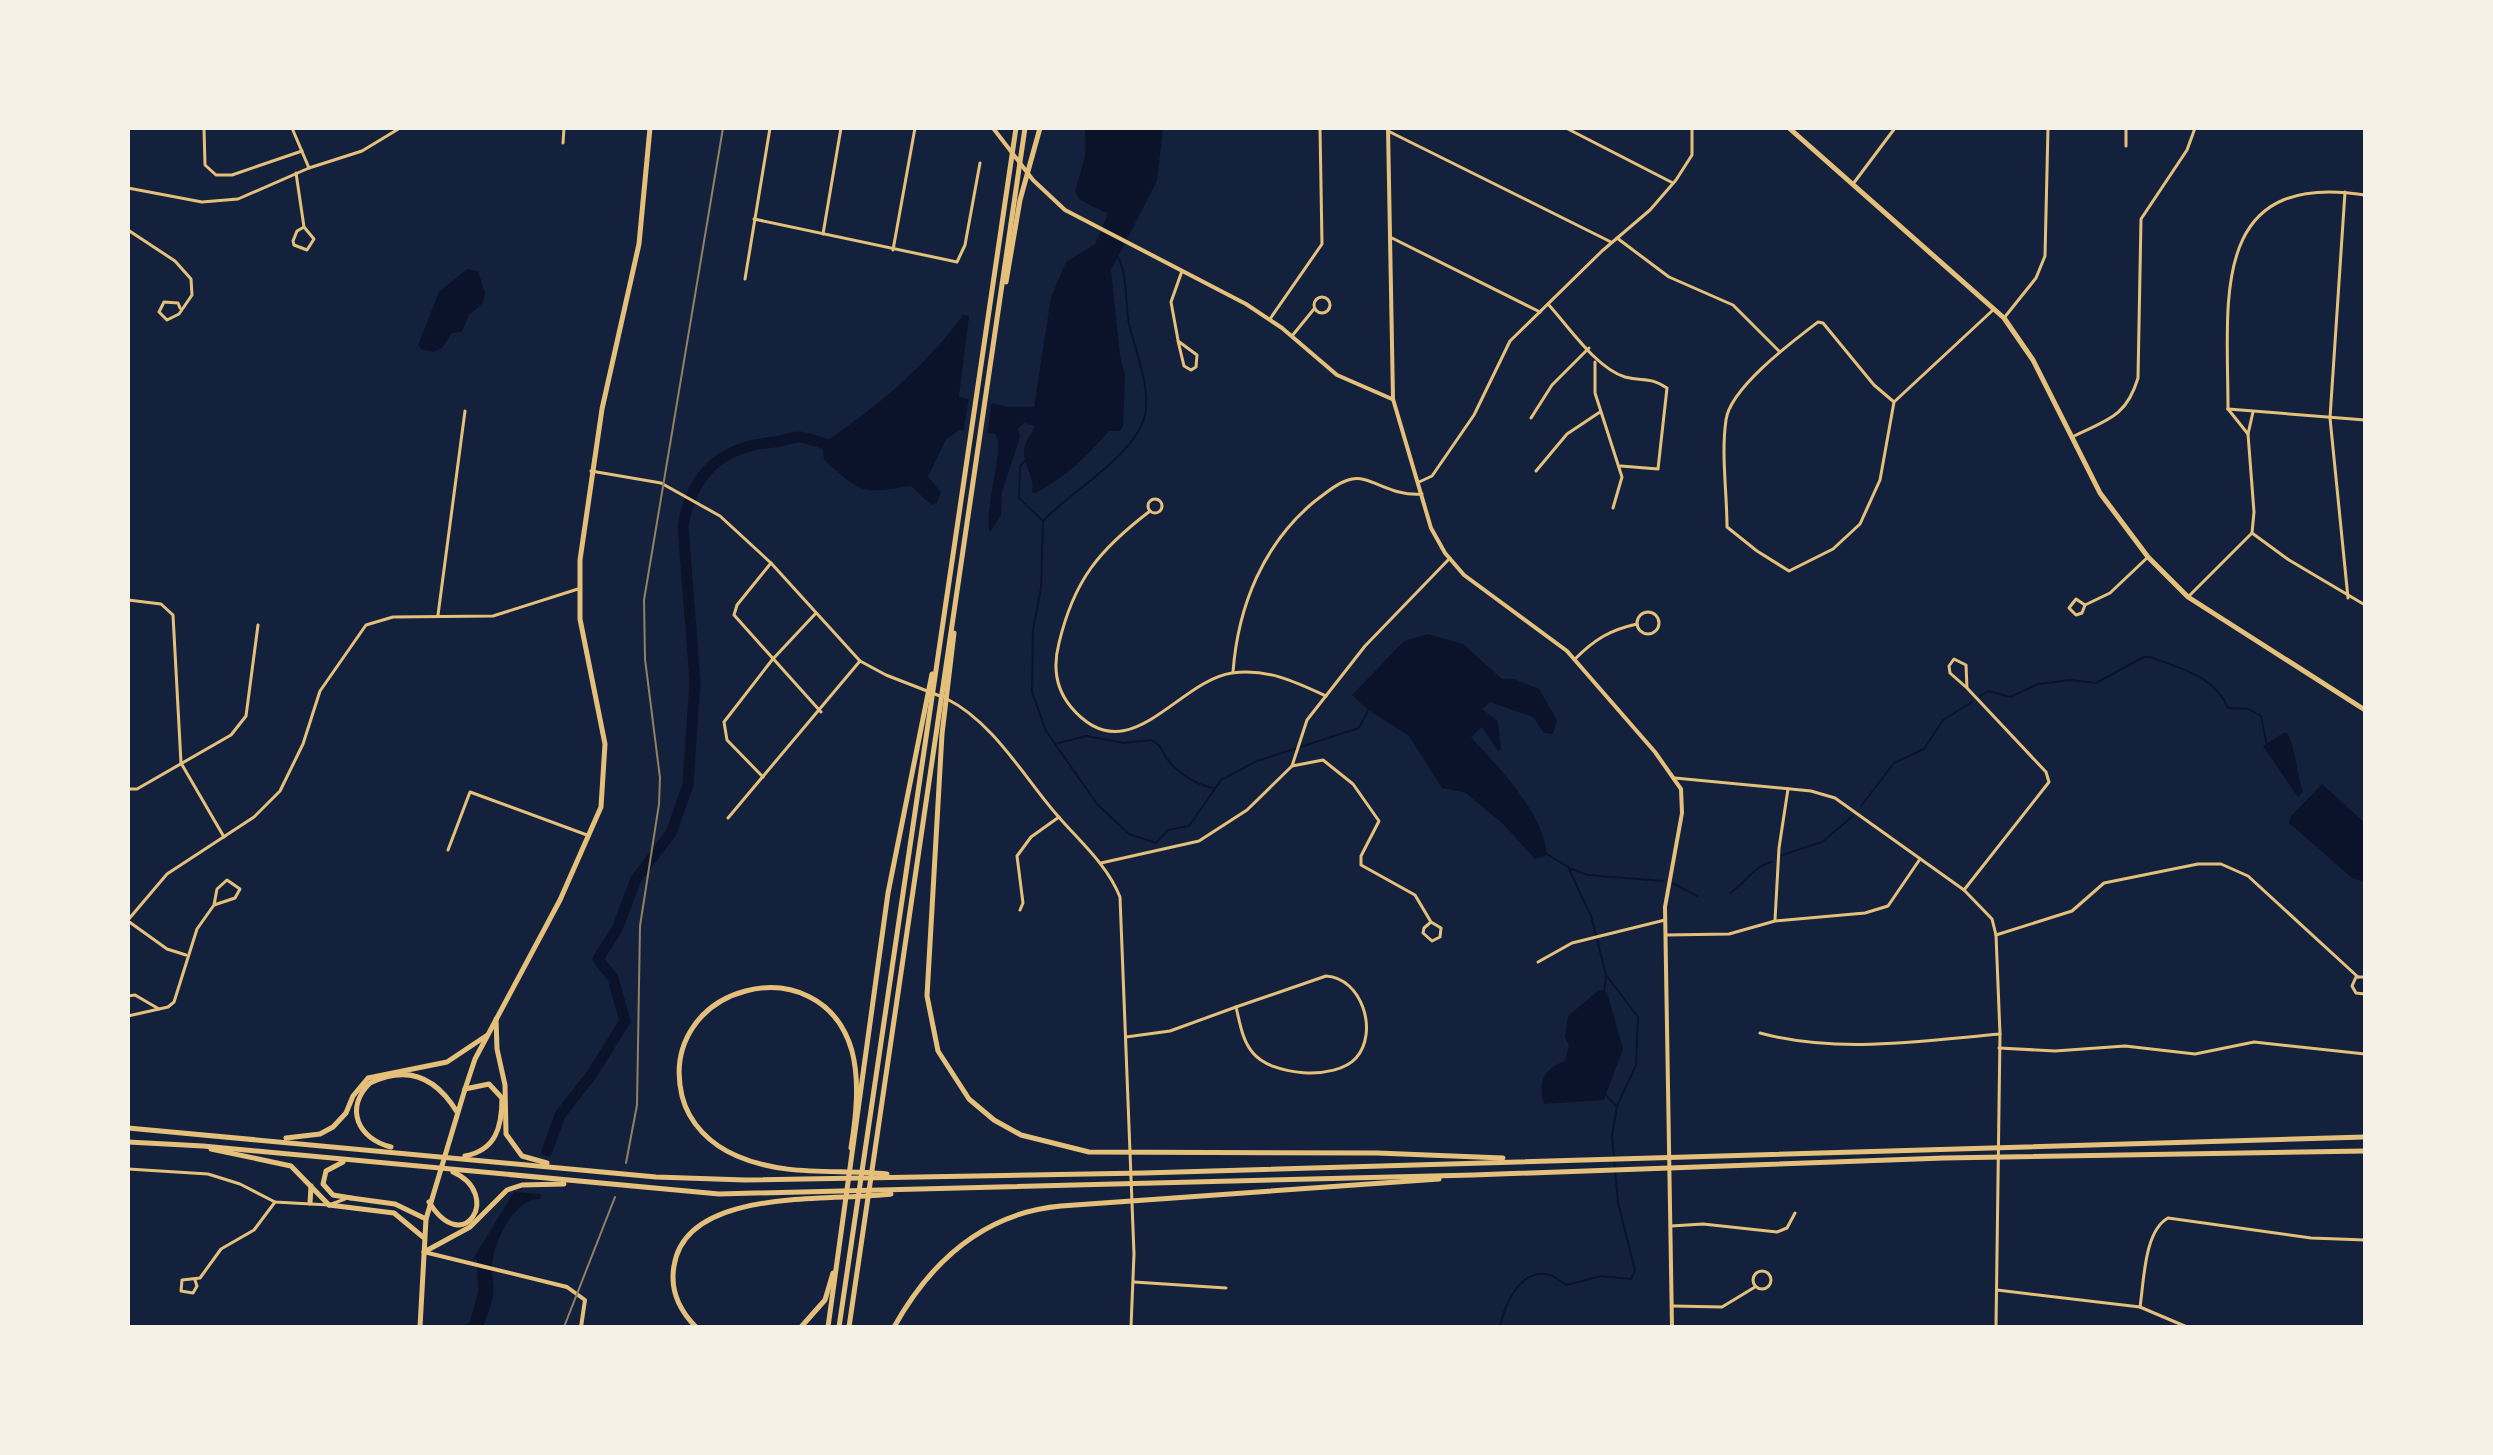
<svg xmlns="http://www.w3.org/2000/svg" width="2493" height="1455" font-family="Manrope,sans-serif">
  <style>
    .water { fill: #0b132b }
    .pier { fill: #14213d }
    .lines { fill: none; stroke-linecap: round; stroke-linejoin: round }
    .stream { stroke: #0b132b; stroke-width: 2 }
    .river { stroke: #0b132b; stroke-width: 11 }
    .minor { stroke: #e5c07b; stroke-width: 3 }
    .tertiary { stroke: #e5c07b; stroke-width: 4 }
    .primary { stroke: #e5c07b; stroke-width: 5 }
    .motorway { stroke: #e5c07b; stroke-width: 5 }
    .rail { stroke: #918062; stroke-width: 2 }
  </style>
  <rect width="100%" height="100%" fill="#14213d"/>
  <g class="water">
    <path d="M1085,128H1163L1157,181L1111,270L1120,355L1125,375L1123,426L1120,431H1109C1083,460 1071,473 1036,493L1032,492C1035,478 1025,468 1024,454C1023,441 1032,435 1035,426L1024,423L1018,429L1020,437L1002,492L1001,515L990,532C983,509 1006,446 995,434L960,430L946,439L928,477L941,492L937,503L931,505L911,486C860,494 863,494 824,460L822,444C878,406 923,369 963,315L969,316L959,397L1010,407H1034L1051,297L1066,262L1095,244L1108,214L1080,200L1075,192L1085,156Z"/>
    <polygon points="467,269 478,271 485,293 483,303 469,315 462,332 452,333 442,348 433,352 421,349 418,345 439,292"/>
    <path d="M1428,634L1463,644L1502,679H1514L1539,689L1557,720L1553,734L1544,733L1533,717L1490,702L1482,709L1498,721L1501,749L1498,751L1482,727L1471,737C1500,769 1543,812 1547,855L1535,859L1504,825L1466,793L1442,788L1409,736L1367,709L1352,695L1404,641Z"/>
    <path d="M2283,733H2287C2296,746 2296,774 2303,792L2298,797L2263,746Z"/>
    <polygon points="2322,784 2365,823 2365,882 2352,878 2289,823 2291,816"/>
    <path d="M1599,990L1607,992L1623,1049L1604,1100L1544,1104C1537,1082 1544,1068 1565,1061L1569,1045L1565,1037L1568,1016Z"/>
    <path d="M514,1192L541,1194L540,1199C515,1197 493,1243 492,1265C491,1276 495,1286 493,1297C491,1307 486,1317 483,1327H461L470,1322L478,1292L477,1260L473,1259Z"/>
  </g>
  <polygon class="pier" points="969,397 992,400 987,437 963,434"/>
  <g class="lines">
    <g class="stream">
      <path d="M1118,257C1128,276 1125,303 1129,324C1135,349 1151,389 1145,415C1135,456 1071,491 1043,521L1041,588L1033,630L1032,692L1046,731L1097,804L1129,834L1156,843L1168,830L1189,826L1221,780L1257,761L1359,728L1369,709"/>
      <polyline points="1026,460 1020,466 1019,498 1042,520"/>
      <path d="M1980,696L1989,691L2010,697L2038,684L2070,680L2096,683L2144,657H2150C2181,669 2215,676 2228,708L2249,709L2261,716L2267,746"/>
      <path d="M1055,744L1086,736L1124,743L1151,740C1163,745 1161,752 1168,760C1178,773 1198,786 1214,788"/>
      <polyline points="1861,806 1894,763 1924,749 1943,720 1972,702"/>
      <polyline points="1782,855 1822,842 1853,816"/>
      <polyline points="1569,868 1588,875 1663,881"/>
      <polyline points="1672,883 1697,896"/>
      <path d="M1730,893C1746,883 1753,866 1772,862"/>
      <polyline points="1604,993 1606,975"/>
      <polyline points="1604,1093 1616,1106"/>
      <path d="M1500,1327C1504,1306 1521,1266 1550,1275C1556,1277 1562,1283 1567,1285L1601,1276L1631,1279L1635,1270L1618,1203L1612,1136L1617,1106L1636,1065L1638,1017L1606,975L1591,916L1568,867L1545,853"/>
    </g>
    <path class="river" d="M547,1151L560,1115L592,1074L625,1021L613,978L598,959L617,929L636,879L671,833L688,785L695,681L683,526C692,473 721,446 775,442C783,441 792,437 800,437C811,438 826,445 837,448"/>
    <g class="minor">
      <polyline points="204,128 205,165 216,175 232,175 302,151"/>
      <polyline points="292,128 309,168"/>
      <polyline points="1566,128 1673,183"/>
      <polyline points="1388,131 1611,242"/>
      <polyline points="563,143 564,128"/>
      <polyline points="2126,146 2126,128"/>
      <polyline points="296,173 304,227 297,231 293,241 294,245 307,250 314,239 304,227"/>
      <polyline points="1853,184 1895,128"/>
      <polyline points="128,188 202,202 238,199 309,168 362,151 400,128"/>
      <polyline points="2345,192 2330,418 2348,598"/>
      <polyline points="754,219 957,262 965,245 980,163"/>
      <polyline points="128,230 175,261 191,279 192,295 179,314 167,320 159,312 164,302 178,303 180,308"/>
      <polyline points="823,234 841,128"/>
      <polyline points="1390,237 1540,312"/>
      <polyline points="1617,238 1669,277 1733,305 1779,351"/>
      <polyline points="893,250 915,128"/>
      <polyline points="745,279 770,128"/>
      <circle cx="1322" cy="305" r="8"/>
      <path d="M1548,304C1569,327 1596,368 1625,377C1643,382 1649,376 1667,388L1658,469L1621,466"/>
      <polyline points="2004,318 2036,278 2045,256 2048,128"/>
      <polyline points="1270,319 1322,244 1320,128"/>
      <polyline points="1292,336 1314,309"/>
      <polyline points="1178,340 1171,302 1182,271"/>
      <polygon points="1178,341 1197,355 1196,367 1191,370 1184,366"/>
      <polyline points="1595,362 1595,393 1622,477 1613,508"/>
      <path d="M1894,402L1874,385L1823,323L1818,322C1793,341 1730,388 1726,420C1721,454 1727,493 1727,527L1757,551L1789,571L1833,549L1860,524L1880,480L1894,402L1993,310"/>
      <path d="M2228,409C2228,301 2208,170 2365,195"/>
      <polyline points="2228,409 2248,434 2254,512 2252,533 2289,560 2365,605"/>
      <polyline points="2228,409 2365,420"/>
      <polyline points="1531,418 1552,385 1589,348"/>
      <polyline points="2248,434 2253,412"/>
      <path d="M2072,437C2106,420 2126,418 2138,378L2141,219L2187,150L2195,128"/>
      <polyline points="591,471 661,483 720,516 771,563 860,661 886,675 940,696"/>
      <polyline points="1536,471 1567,434 1600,412"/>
      <polyline points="1419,482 1432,476 1474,415 1510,341 1602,251 1650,210 1676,180 1692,155 1692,128"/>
      <circle cx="1155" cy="506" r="7"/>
      <path d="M1150,511C1099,550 1074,580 1059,643C1053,666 1056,689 1071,707C1128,775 1177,681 1232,673C1267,668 1296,682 1326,696"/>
      <polyline points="771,563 737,605 734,615 821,712"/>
      <polyline points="2188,597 2252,533"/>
      <polyline points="128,600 161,604 173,615 181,763 224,837"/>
      <polyline points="2085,605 2076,599 2069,608 2076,615 2082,613 2085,605 2110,593 2148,557"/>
      <circle cx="1648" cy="623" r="11"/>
      <polyline points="438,615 465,411"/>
      <path d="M1575,659C1595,639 1610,630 1637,624"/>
      <path d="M1233,672C1238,606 1263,544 1315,501C1326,493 1338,482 1352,479C1370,475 1391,497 1422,494"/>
      <path d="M947,699C993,722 1024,777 1057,815C1079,841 1107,864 1120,897L1134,1254L1131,1327"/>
      <polyline points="1292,766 1323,760 1353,784 1379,821 1361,856 1361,865 1415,895 1431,922 1441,928 1440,937 1432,941 1423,933 1424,928 1431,922"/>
      <polyline points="763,777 727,740 724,722 772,660 816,613"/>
      <polyline points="1675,778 1811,791 1835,798 1964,890 1992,919 1996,935 2000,1034 1996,1327"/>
      <polyline points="128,789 137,789 231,735 246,716 258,625"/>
      <polyline points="728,818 860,661"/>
      <polyline points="448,850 470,792 587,835"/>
      <polyline points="1101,863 1199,841 1247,810 1292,766 1307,720 1365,646 1450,558"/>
      <polyline points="1964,890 2049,782 2046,772 1967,688 1966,665 1954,659 1949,666 1950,673 1967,688"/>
      <polyline points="1020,910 1023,903 1017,856 1031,837 1059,817"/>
      <polyline points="128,920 167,874 254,817 280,791 303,744 320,691 366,625 393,617 493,616 578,589"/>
      <polyline points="1775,920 1779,848 1788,789"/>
      <polyline points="128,921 167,949 186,955"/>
      <polyline points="1666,935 1729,934 1775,921 1865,913 1888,906 1920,859"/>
      <polyline points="1996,935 2072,911 2104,883 2198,864 2221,864 2248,876 2358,977"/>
      <polyline points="1538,962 1572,943 1665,920"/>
      <path d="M1326,976C1362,978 1379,1032 1356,1058C1335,1081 1272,1076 1253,1053C1242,1040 1240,1023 1236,1007Z"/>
      <polyline points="2365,977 2356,977 2352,986 2356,993 2365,994"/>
      <polyline points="128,996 135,995 159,1009"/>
      <polyline points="128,1016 168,1007 174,1002 197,929 214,905 217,889 227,880 240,889 235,898 214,905"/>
      <path d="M1760,1033C1837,1054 1921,1041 2000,1034"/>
      <polyline points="1126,1037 1170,1031 1236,1007"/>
      <polyline points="1999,1048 2055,1051 2125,1046 2195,1054 2254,1042 2365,1054"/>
      <polyline points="128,1169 208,1174 240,1184 275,1202 329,1205 345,1199"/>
      <polyline points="1671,1226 1703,1224 1777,1232 1787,1228 1795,1213"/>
      <circle cx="1762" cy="1280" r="9"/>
      <polyline points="195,1280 197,1286 193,1293 181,1291 182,1280 200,1278 221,1249 254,1230 275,1202"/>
      <polyline points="1134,1282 1226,1288"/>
      <polyline points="1997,1290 2140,1307 2187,1327"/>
      <polyline points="1673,1306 1722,1307 1755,1287"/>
      <path d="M2140,1307C2144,1282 2144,1231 2168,1218L2311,1238L2365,1240"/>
    </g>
    <g class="tertiary">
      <polyline points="993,128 1033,180 1065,210 1246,304 1282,328 1337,375 1392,399"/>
      <polyline points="1388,128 1393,399 1431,528 1445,553 1464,575 1567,651 1655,752 1681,789 1682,813 1665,907 1672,1327"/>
      <polyline points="424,1252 567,1287 585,1300 581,1327"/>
    </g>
    <g class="primary">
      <polyline points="1789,128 2004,318 2033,360 2100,493 2148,557 2188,597 2365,710"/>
      <polyline points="351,1198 395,1204 426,1219"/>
      <polyline points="329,1205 394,1213 423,1237"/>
      <polyline points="420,1327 426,1219 465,1089 475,1059 560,900 601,807 605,744 580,619 580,560 602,409 639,244 650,128"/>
    </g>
    <g class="motorway">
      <polyline points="1006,282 1020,200 1040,128"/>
      <polyline points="954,633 942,734 927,996 938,1051 969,1099 994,1120 1021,1135 1089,1152 1377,1153 1503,1158"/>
      <polyline points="496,1019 497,1049 505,1085 506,1134 522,1156 547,1163"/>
      <path d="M465,1089L489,1084L502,1098C502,1127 496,1150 465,1156"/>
      <polyline points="128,1128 656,1177 745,1180 1144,1173 2365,1137"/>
      <polyline points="286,1138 320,1134 333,1127 346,1113 353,1096 368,1078 447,1062 486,1036"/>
      <polyline points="128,1142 203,1146 719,1194 1473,1175 1944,1158 2365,1151"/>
      <path d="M391,1147C358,1139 344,1108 370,1083C409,1064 437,1079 457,1112"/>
      <path d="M851,1148C856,1117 860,1082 852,1051C821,942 656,985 682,1096C689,1124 711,1145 737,1156C785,1177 836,1169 887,1174"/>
      <polyline points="211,1149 291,1166 329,1205"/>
      <polyline points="343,1162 326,1171 323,1184 333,1195 351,1198"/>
      <path d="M429,1202C464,1259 503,1194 453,1172"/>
      <polyline points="310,1203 311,1186"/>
      <polyline points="424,1252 470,1227 507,1190 522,1185 564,1184"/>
      <path d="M696,1327C679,1310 670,1289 674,1266C686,1186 831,1202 891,1194"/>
      <polyline points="801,1327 825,1300 833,1273"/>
      <polyline points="828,1327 888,893 932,674"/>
      <polyline points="839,1327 1016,128"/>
      <polyline points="849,1327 1025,128"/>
      <path d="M894,1327C931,1261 983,1213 1061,1206L1439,1179"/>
    </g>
    <g class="rail">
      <polyline points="626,1163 637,1105 640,926 659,804 660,778 645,659 644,600 723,128"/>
      <polyline points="564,1327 615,1197"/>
    </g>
  </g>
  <rect width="2493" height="1455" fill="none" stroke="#f6f1e7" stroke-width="260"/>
</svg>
